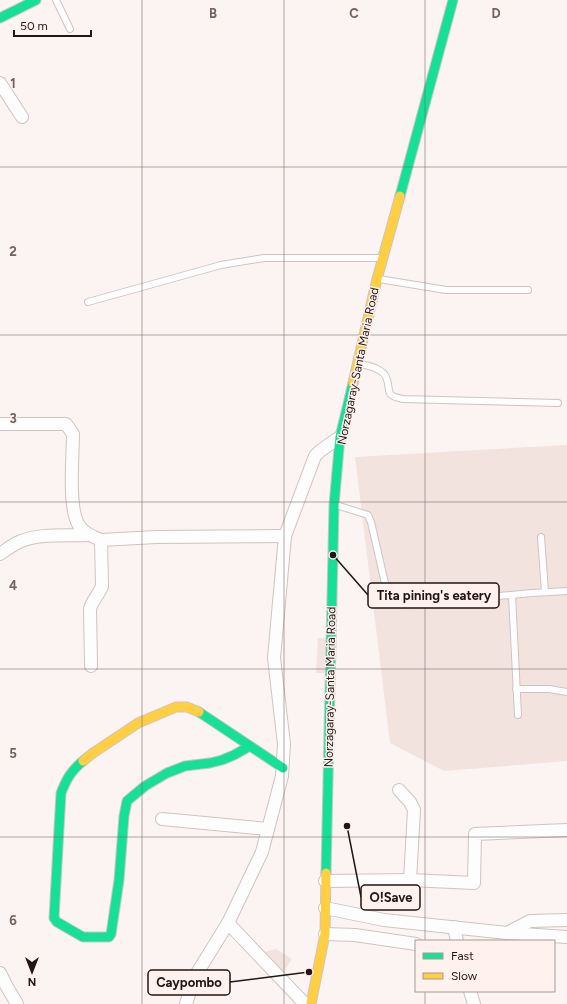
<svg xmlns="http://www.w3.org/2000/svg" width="567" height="1004" font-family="Figtree,sans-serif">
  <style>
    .built { fill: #f3e3df }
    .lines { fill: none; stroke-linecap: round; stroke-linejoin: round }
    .lane-casing { stroke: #cdc4c2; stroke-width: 8 }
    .street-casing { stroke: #cdc4c2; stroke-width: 14 }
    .fast-casing { stroke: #cdc4c2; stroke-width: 11 }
    .slow-casing { stroke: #cdc4c2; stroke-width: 11 }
    .lane { stroke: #fefdfd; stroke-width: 6 }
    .street { stroke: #fefdfd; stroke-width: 12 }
    .fast { stroke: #16e098; stroke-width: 9 }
    .slow { stroke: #ffcf43; stroke-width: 9 }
    .grid { fill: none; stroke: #6d6461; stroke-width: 1; stroke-opacity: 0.55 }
    .labels { text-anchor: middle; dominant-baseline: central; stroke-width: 3; stroke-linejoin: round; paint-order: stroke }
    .street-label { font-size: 12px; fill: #211613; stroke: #fff1ee }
    .grid-label { font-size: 13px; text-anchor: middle; font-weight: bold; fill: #6d6461; stroke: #fff1ee; stroke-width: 3; stroke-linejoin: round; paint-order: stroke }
    .leader { fill: none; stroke: #211613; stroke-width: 1.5 }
    .callout-dot { fill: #211613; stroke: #fff1ee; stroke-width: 1.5 }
    .callout { fill: #fff1ee; stroke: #211613; stroke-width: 1.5 }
    .callout-label { font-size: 13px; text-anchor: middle; font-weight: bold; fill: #211613 }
  </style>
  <rect width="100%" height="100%" fill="#fbf4f2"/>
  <g class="built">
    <polygon points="567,445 567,761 444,771 390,743 355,457"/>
    <polygon points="318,638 328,638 327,673 316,673"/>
    <polygon points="276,949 292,959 282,975 256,954"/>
  </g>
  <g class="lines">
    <g class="lane-casing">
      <g id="lane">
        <polyline points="56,0 70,29"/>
        <polyline points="379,279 446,290 528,290"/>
        <polyline points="88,302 221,265 264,258 381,258"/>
        <path d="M361,364C368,366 382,368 386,377C392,391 383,395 403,399L558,403"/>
        <polyline points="336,505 368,515 371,522 387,592 393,601 403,605 532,593 567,591"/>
        <polyline points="541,537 545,592"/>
        <polyline points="512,595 518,715"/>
        <polyline points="516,689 549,689 567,692"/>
      </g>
    </g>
    <g class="street-casing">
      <g id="street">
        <polyline points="0,83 22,117"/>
        <path d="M0,424H66L73,434C73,456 68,505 78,524C83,533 92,536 101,540"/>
        <path d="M0,554C6,550 12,545 19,542C39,533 65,536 87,535"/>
        <path d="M91,666L90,609C92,600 99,595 102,586L101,540L156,537L285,536"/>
        <polyline points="399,790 410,802 414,810 410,880"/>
        <polyline points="162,819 268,829"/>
        <polyline points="325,881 410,880 474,883 475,834 567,830"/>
        <polyline points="325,908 384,920 507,933 567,937"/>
        <polyline points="228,923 305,1004"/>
        <polyline points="454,927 457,941"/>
        <polyline points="507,933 530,921 567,920"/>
        <polyline points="325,934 355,935 416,944"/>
        <polyline points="0,973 6,985 17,1004"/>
        <polyline points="470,991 474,1004"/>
        <polyline points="186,1004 194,978 228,923 262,852 282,776 284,744 274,658 285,536 315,456 320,451 340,437"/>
      </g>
    </g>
    <g class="fast-casing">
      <g id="fast">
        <polyline points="0,18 36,0"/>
        <polyline points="400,196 453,0"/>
        <polyline points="199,712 283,768"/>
        <path d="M83,761C71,771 67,778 61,793L54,918L57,922L83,937H109L111,934L119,880L124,816L127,801L145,786L167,773L185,766L210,763L222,760L234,755L250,746"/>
        <polyline points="326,873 334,505 340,437 353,383"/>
      </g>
    </g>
    <g class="slow-casing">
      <g id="slow">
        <polyline points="353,383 377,279 400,196"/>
        <polyline points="83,761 93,753 138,723 176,707 187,707 199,712"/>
        <polyline points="311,1004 325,934 326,873"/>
      </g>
    </g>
    <use href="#lane" class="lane"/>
    <use href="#street" class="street"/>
    <use href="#fast" class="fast"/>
    <use href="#slow" class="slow"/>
  </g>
  <path class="grid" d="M142,0V1004M284,0V1004M425,0V941M0,167H567M0,335H567M0,502H567M0,669H567M0,837H567M425,991V1004"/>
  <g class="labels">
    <g class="street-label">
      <text transform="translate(358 366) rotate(-78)">Norzagaray-Santa Maria Road</text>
      <text transform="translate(330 687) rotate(-89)">Norzagaray-Santa Maria Road</text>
    </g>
  </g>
  <g class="grid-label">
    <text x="213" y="18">B</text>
    <text x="354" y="18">C</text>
    <text x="496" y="18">D</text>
    <text x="13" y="88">1</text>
    <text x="13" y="256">2</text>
    <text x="13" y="423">3</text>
    <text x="13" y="590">4</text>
    <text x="13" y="758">5</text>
    <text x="13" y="925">6</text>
  </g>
  <path class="leader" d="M333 555L368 595M347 826L361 897M309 972L230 982"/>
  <g class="callout-dot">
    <circle cx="333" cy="555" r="4"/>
    <circle cx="347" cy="826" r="4"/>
    <circle cx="309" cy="972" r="4"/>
  </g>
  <g class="callout">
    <rect x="368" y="583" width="131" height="25" rx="4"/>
    <rect x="361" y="885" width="59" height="25" rx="4"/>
    <rect x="148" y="970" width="82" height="25" rx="4"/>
  </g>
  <g class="callout-label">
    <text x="434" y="600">Tita pining's eatery</text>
    <text x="391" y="902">O!Save</text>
    <text x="189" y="987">Caypombo</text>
  </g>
  <rect x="415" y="940" width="140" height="52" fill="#fff1ee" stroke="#a69996"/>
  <rect x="423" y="953" width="20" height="6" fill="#16e098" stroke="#a69996"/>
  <text x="451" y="960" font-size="12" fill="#211613">Fast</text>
  <rect x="423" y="973" width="20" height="6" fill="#ffcf43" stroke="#a69996"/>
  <text x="451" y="980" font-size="12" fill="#211613">Slow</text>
  <g transform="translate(32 972) rotate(180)" stroke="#fff1ee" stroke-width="3" paint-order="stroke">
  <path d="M0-3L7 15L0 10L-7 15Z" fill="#211613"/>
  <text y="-6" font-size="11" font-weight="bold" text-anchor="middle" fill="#211613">N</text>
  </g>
  <path d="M14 30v6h77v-6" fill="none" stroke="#211613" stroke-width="2"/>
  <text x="20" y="30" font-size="12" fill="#211613" stroke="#fff1ee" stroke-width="3" paint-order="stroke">50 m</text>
</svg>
